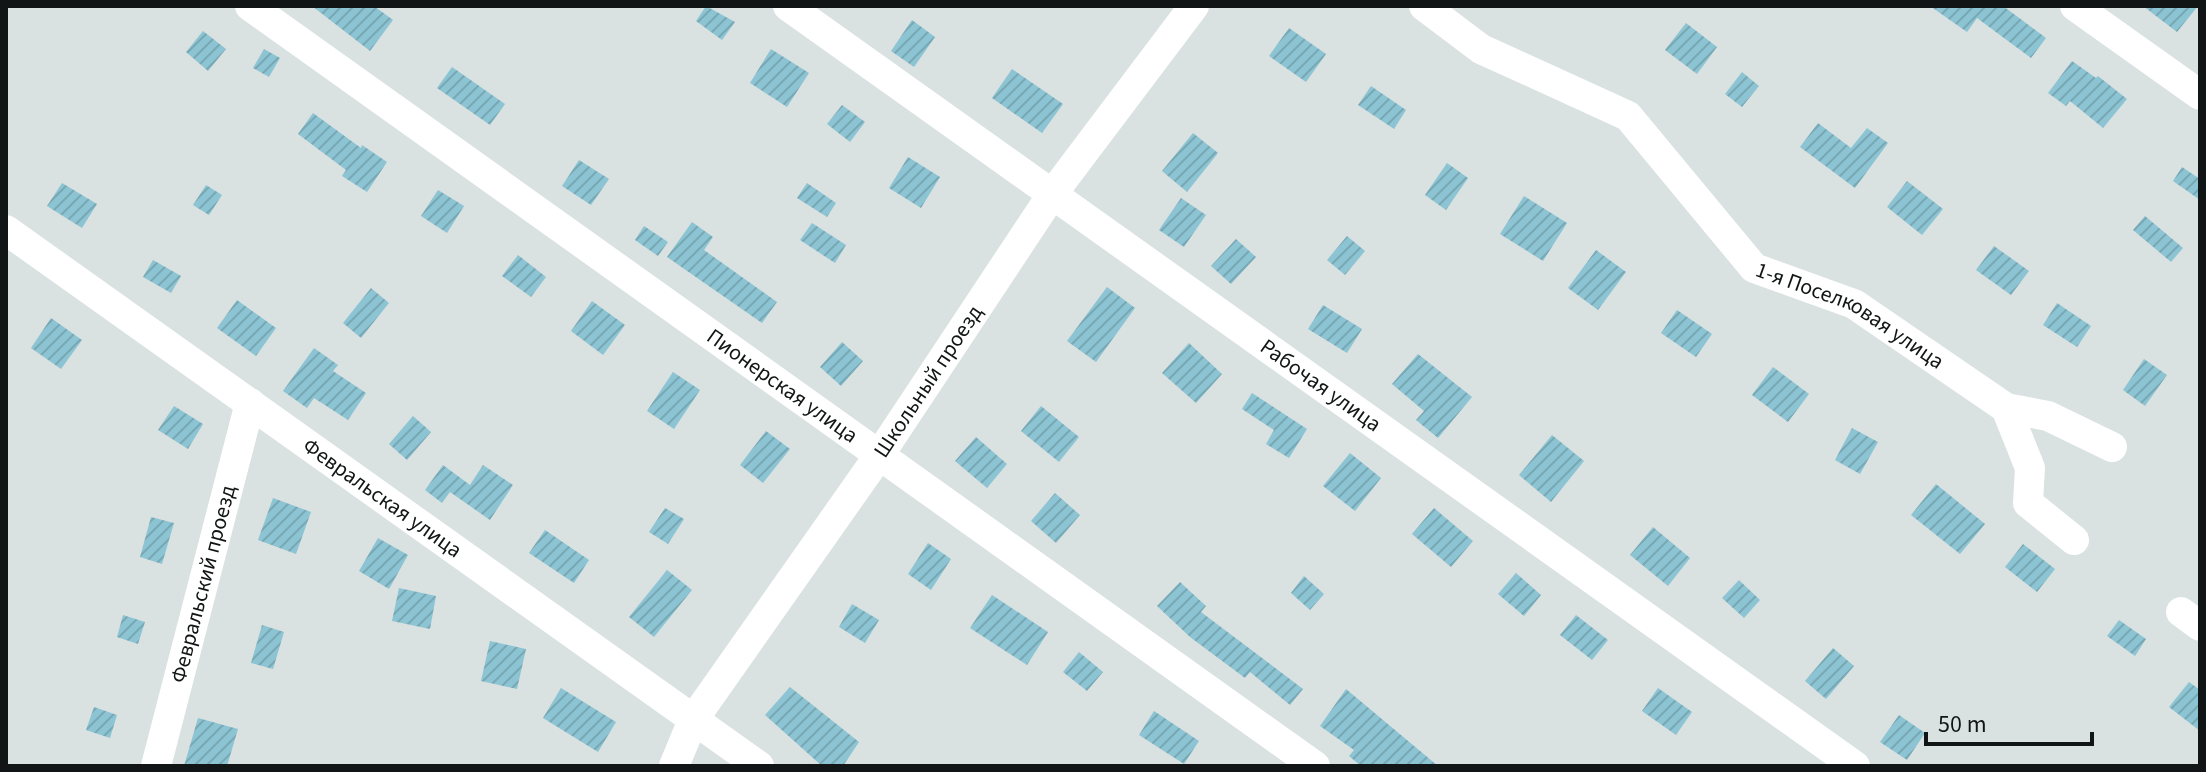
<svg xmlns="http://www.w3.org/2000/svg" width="2206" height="772" font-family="'Source Sans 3',sans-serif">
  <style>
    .building { fill: url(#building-hatch) }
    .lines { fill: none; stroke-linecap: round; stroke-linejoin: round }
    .minor { stroke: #fff; stroke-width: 30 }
    .labels { text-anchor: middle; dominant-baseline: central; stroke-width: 8; stroke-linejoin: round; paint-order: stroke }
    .street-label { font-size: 22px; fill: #121515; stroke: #d9e1e1 }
  </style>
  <defs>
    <pattern id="building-hatch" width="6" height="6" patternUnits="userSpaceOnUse" patternTransform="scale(2)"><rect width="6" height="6" fill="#8cc4d3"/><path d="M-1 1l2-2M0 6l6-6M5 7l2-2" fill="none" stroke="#78a8b4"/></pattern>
  </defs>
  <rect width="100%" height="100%" fill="#d9e1e1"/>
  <g class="building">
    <polygon points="312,6 374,6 393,20 370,51"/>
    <polygon points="706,6 735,22 722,40 696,21"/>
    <polygon points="1930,6 2003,6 2046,38 2031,58 1977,18 1967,32"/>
    <polygon points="2143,6 2198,6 2177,32"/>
    <polygon points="912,20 935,37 914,67 891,51"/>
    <polygon points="1686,23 1717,47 1697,74 1665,50"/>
    <polygon points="1289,28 1326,54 1306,82 1269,56"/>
    <polygon points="203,31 226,49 208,71 186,52"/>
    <polygon points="264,49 280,58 269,77 253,68"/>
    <polygon points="771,49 809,73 787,107 750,83"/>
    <polygon points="2072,61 2096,78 2098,76 2127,99 2103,128 2070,101 2066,106 2048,93"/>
    <polygon points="452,67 505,104 490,125 437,88"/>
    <polygon points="1012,69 1063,104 1042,133 992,98"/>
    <polygon points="1742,72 1759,86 1742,107 1725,94"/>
    <polygon points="1371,86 1406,110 1394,129 1358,105"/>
    <polygon points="842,105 865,122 850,142 827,124"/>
    <polygon points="313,113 361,148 362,145 387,162 367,192 342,176 346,170 298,134"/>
    <polygon points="1818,123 1851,148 1867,128 1888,143 1855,188 1800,147"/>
    <polygon points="1193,133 1218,153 1187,192 1162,171"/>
    <polygon points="908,157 940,177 921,208 889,188"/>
    <polygon points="579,160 609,179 591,205 562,186"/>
    <polygon points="1447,163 1468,178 1446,210 1425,195"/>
    <polygon points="2182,167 2200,179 2200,200 2173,181"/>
    <polygon points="1907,181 1943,209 1922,235 1887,207"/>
    <polygon points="62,183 97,204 82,228 47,206"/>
    <polygon points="807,183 836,203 827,217 797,198"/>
    <polygon points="206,185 222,195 209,215 193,205"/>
    <polygon points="438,190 464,206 447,233 421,216"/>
    <polygon points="1524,196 1567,223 1543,261 1500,234"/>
    <polygon points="1181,198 1206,215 1184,247 1159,230"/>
    <polygon points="2145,216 2183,248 2171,262 2133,230"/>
    <polygon points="692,222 713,237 704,250 777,302 762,323 667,257"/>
    <polygon points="812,223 846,245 835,263 800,240"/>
    <polygon points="644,226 668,242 658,256 635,240"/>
    <polygon points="1347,236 1365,251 1345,275 1327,260"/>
    <polygon points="1236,239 1256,257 1231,284 1211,266"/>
    <polygon points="1994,246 2029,271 2011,295 1976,270"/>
    <polygon points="1596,250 1626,272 1598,310 1568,288"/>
    <polygon points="518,255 546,277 531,297 502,276"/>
    <polygon points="153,260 181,276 171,293 143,277"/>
    <polygon points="1107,287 1135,308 1096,362 1067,341"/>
    <polygon points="371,288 389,303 361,338 343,323"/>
    <polygon points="237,300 276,328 256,356 217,328"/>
    <polygon points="592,301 625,325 603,355 571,331"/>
    <polygon points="2057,303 2091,326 2077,347 2043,325"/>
    <polygon points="1323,305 1362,329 1347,353 1308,329"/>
    <polygon points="1677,310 1712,334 1696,357 1661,333"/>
    <polygon points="51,318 82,340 61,369 31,348"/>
    <polygon points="842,342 863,361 841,386 820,367"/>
    <polygon points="1189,343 1222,374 1196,403 1162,373"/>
    <polygon points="314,348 338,365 333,371 366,393 348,420 314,398 307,408 283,391"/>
    <polygon points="1418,354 1472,397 1438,438 1416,420 1424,411 1392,384"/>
    <polygon points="2144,359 2167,375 2145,406 2123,390"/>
    <polygon points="1773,367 1809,394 1788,422 1752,395"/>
    <polygon points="673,372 700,390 674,429 647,411"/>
    <polygon points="1252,393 1307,429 1289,458 1266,444 1274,430 1242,409"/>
    <polygon points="174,406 203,424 188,449 158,430"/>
    <polygon points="1041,406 1079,437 1059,462 1021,431"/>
    <polygon points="413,416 431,432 407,460 389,444"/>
    <polygon points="1852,428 1878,442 1860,474 1835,460"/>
    <polygon points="766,431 790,449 763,483 740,465"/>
    <polygon points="1552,435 1584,461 1551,502 1519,475"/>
    <polygon points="976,437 1007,464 987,488 955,461"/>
    <polygon points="1350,453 1381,478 1355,511 1323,486"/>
    <polygon points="443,465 470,485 483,465 513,485 490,520 450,492 442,503 425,490"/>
    <polygon points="1936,484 1985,524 1960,554 1911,515"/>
    <polygon points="1055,493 1080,515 1056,543 1031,521"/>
    <polygon points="273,498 311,512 296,554 258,540"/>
    <polygon points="665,508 684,519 668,544 649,532"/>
    <polygon points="1434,508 1473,541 1451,567 1412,534"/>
    <polygon points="151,517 174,523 162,564 140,557"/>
    <polygon points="1653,527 1690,558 1668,586 1630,555"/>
    <polygon points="545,530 589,560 574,583 529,553"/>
    <polygon points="378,538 408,555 389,589 359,571"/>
    <polygon points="928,543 951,559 931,590 908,574"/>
    <polygon points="2023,544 2055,569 2037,592 2005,567"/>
    <polygon points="667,570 692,590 654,637 629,617"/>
    <polygon points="1516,573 1541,595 1524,616 1498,594"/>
    <polygon points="1304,576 1324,594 1310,610 1291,593"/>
    <polygon points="1739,580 1760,600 1744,618 1722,598"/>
    <polygon points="1180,582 1206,606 1201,612 1303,689 1290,705 1250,672 1245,678 1190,637 1157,606"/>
    <polygon points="399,588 436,596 430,629 392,621"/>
    <polygon points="992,595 1048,632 1027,665 970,628"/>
    <polygon points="852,604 879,620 865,643 839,627"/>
    <polygon points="123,615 145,622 138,644 117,637"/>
    <polygon points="1576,615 1608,640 1592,660 1560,635"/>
    <polygon points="2119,620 2146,639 2135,656 2107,636"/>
    <polygon points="262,625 284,632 273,669 251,663"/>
    <polygon points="490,641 526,649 517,689 481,681"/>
    <polygon points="1833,648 1854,666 1826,699 1805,681"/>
    <polygon points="1079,652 1103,672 1087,691 1063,672"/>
    <polygon points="2189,682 2200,690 2200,731 2169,707"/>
    <polygon points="790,687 859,742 843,766 822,766 765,715"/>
    <polygon points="561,688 616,722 598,752 543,718"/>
    <polygon points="1658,688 1692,712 1676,735 1642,711"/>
    <polygon points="1346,689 1438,766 1361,766 1349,756 1354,750 1320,726"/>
    <polygon points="94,707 117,715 110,738 86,730"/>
    <polygon points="1154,711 1199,741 1184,764 1139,735"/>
    <polygon points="1899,715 1925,733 1907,760 1880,742"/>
    <polygon points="198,718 238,729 227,766 184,766"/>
  </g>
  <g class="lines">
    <g class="minor">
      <path id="s1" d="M250,6L1315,766"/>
      <path id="s2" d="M788,6L1855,766"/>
      <path id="s3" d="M1424,6L1481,49L1628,116L1754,268L1854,304L2006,408L2048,416L2112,447"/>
      <polyline points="2075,6 2200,95"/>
      <path id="s4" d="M6,230L759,766"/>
      <polyline points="2006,408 2030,468 2028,503 2074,540"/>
      <polyline points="2181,612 2200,626"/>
      <path id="s5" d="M156,766L250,403"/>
      <path id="s6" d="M674,766L693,720L878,457L1053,193L1194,6"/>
    </g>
  </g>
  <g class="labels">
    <g class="street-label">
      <text stroke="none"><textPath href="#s3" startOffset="538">1-я Поселковая улица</textPath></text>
      <text stroke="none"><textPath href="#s6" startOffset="462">Школьный проезд</textPath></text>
      <text stroke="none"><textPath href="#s2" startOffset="654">Рабочая улица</textPath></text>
      <text stroke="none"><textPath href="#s1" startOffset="654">Пионерская улица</textPath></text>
      <text stroke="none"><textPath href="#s4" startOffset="462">Февральская улица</textPath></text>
      <text stroke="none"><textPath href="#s5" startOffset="188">Февральский проезд</textPath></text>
    </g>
  </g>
  <rect width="2206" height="772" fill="none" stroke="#121515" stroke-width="16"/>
  <path d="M1926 732v12h166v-12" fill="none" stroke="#121515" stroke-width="4"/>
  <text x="1938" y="732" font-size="24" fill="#121515" stroke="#d9e1e1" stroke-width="6" paint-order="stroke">50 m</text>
</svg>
